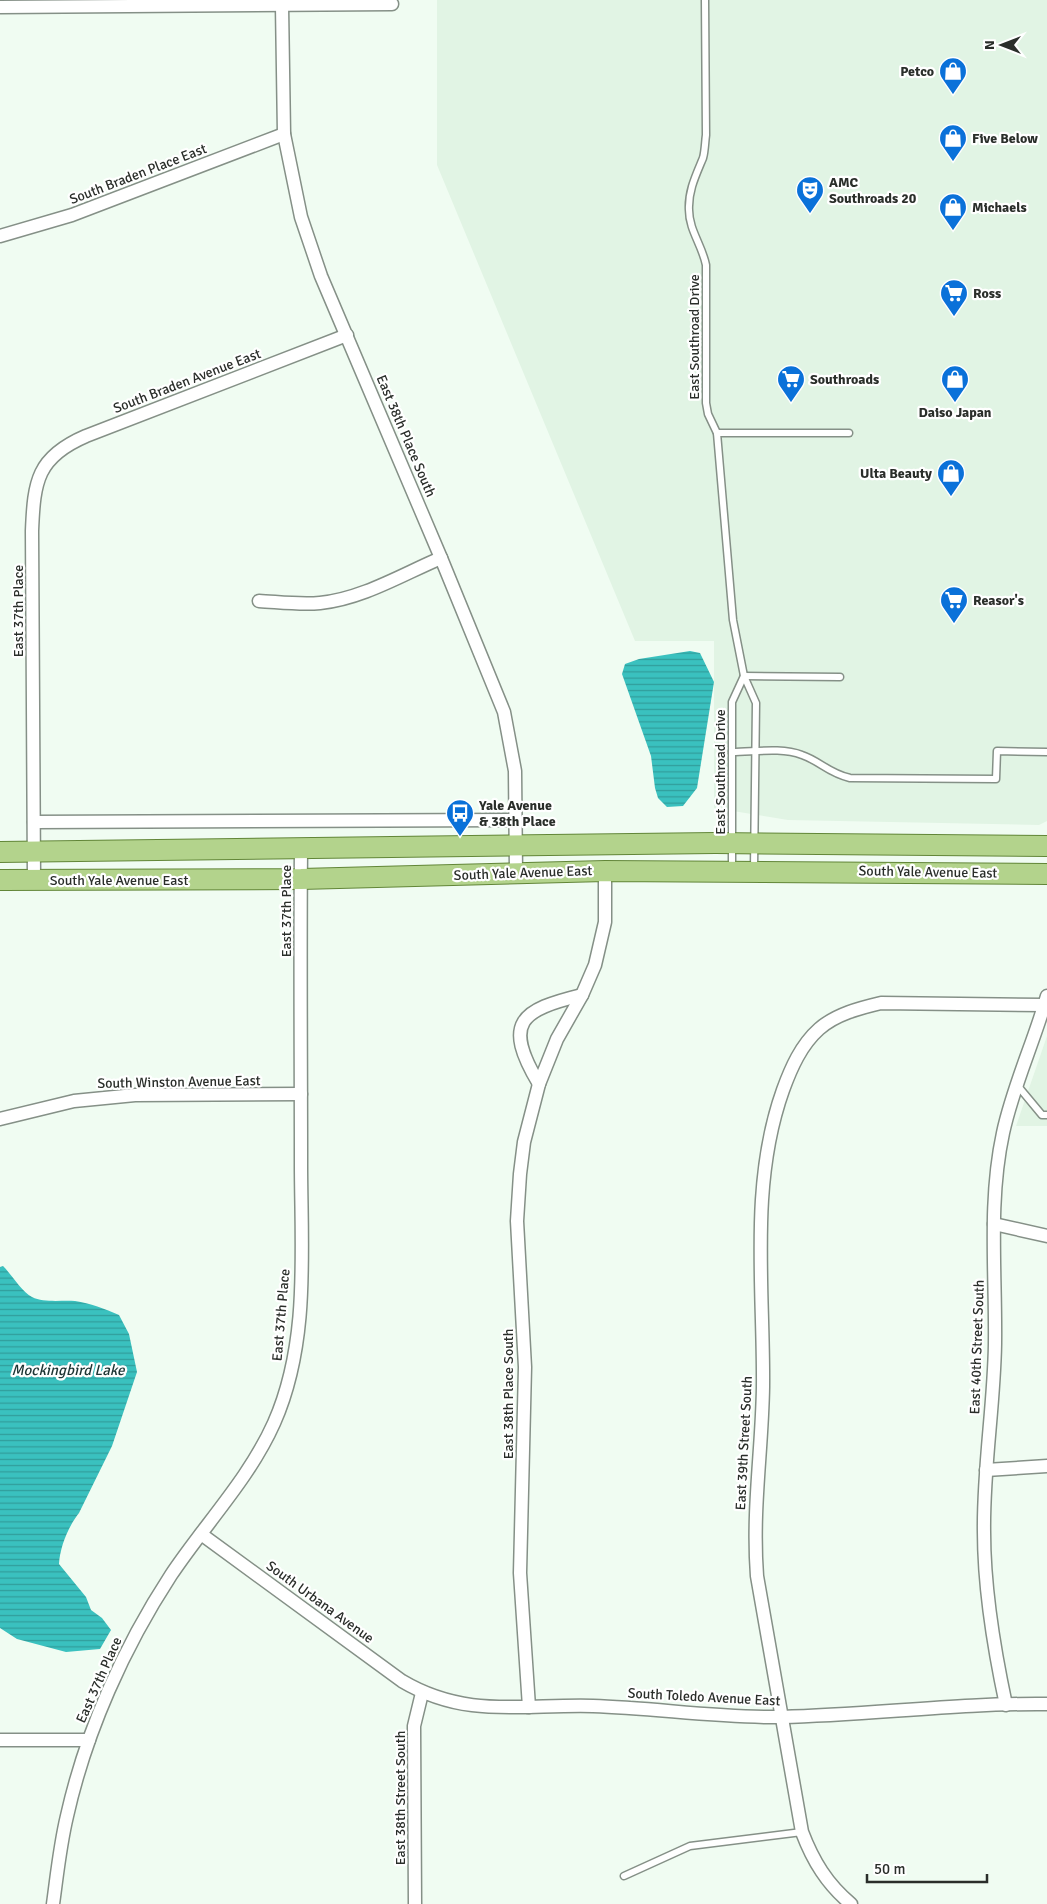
<svg xmlns="http://www.w3.org/2000/svg" width="1047" height="1904" font-family="Signika,sans-serif">
  <style>
    .built { fill: #e1f4e4 }
    .water { fill: url(#water-rules) }
    .lines { fill: none; stroke-linecap: round; stroke-linejoin: round }
    .lane-casing { stroke: #859087; stroke-width: 9 }
    .street-casing { stroke: #859087; stroke-width: 15 }
    .primary-casing { stroke: #628638; stroke-width: 22 }
    .lane { stroke: #fff; stroke-width: 6 }
    .street { stroke: #fff; stroke-width: 12 }
    .primary { stroke: #b3d38c; stroke-width: 20 }
    .labels { text-anchor: middle; dominant-baseline: central; stroke-width: 4.5; stroke-linejoin: round; paint-order: stroke }
    .poi-label { font-size: 14px; font-weight: bold; fill: #2a2e2a; stroke: #fff; text-anchor: start }
    .street-label { font-size: 14px; fill: #2a2e2a; stroke: #fff }
    .water-label { font-size: 15px; font-style: italic; fill: #1e3534; stroke: #fff }
  </style>
  <defs>
    <pattern id="water-rules" width="6" height="5" patternUnits="userSpaceOnUse" patternTransform="scale(1.25)"><rect width="6" height="5" fill="#3ac1bf"/><path d="M0 2.5h6" fill="none" stroke="#319d9b"/></pattern>
  </defs>
  <rect width="100%" height="100%" fill="#f0fcf2"/>
  <g class="built">
    <polygon points="437,0 1047,0 1047,821 1039,825 788,820 714,808 714,641 635,641 437,165"/>
    <polygon points="1047,1036 1047,1126 1016,1126"/>
  </g>
  <g class="water">
    <polygon points="690,651 700,653 714,682 697,788 683,806 667,807 658,798 655,788 651,756 622,674 625,664 639,659"/>
    <path d="M3,1266C12,1275 22,1292 32,1297C44,1303 61,1300 75,1301C90,1303 105,1309 119,1315L129,1334L137,1372L112,1446L79,1513C68,1527 60,1547 59,1564L86,1597L91,1610L102,1618L111,1630L100,1649L66,1652L17,1639L0,1628V1267Z"/>
  </g>
  <g class="lines">
    <g class="lane-casing">
      <g id="lane">
        <path d="M705,0L706,135C705,142 705,151 703,158C696,175 688,191 689,210C689,230 702,245 706,265V403L708,414L717,433L733,620L744,676L756,703L754,869"/>
        <polyline points="717,433 849,433"/>
        <polyline points="744,676 840,677"/>
        <path d="M732,752C754,752 781,747 802,755C820,761 828,773 850,778L996,779L997,751L1047,752"/>
        <polyline points="732,869 732,702 744,676"/>
        <polyline points="1017,1085 1042,1115 1047,1115"/>
        <polyline points="624,1876 690,1846 802,1832"/>
      </g>
    </g>
    <g class="street-casing">
      <g id="street">
        <polyline points="282,6 284,134 301,217 321,276 441,558 504,712 515,771 516,873"/>
        <polyline points="0,7 392,4"/>
        <polyline points="0,236 72,215 284,134"/>
        <path d="M259,601C278,602 300,605 320,603C362,599 403,574 441,558"/>
        <polyline points="34,822 514,820"/>
        <path d="M34,880L32,531C34,481 37,457 86,436L347,335"/>
        <path d="M539,1084C502,1022 521,1010 582,995"/>
        <polyline points="0,1119 74,1101 135,1095 301,1094"/>
        <polyline points="994,1224 1047,1236"/>
        <polyline points="986,1470 1047,1466"/>
        <path d="M201,1534L402,1681C466,1719 523,1704 593,1706C656,1708 719,1718 782,1717C871,1715 958,1703 1047,1704"/>
        <path d="M1006,1705C994,1649 984,1590 984,1532C983,1469 994,1407 995,1344C996,1273 988,1202 1003,1133C1013,1086 1034,1042 1047,996"/>
        <polyline points="529,1707 520,1573 525,1367 517,1221 520,1174 524,1142 539,1084 557,1039 582,995 595,965 605,922 605,871"/>
        <polyline points="0,1740 89,1740"/>
        <path d="M53,1904C57,1875 60,1845 67,1816C86,1731 124,1647 171,1575C205,1524 249,1479 274,1423C310,1342 301,1249 301,1163C301,1059 300,954 301,850"/>
        <polyline points="415,1904 414,1726 422,1693"/>
        <path d="M851,1904C827,1884 813,1861 802,1832L757,1576C752,1510 762,1451 763,1387C764,1288 749,1185 783,1090C791,1068 801,1045 819,1029C836,1014 860,1008 881,1003L1044,1005"/>
      </g>
    </g>
    <g class="primary-casing">
      <g id="primary">
        <polyline points="0,852 715,843 1047,846"/>
        <polyline points="0,880 301,879 605,871 1047,874"/>
      </g>
    </g>
    <use href="#lane" class="lane"/>
    <use href="#street" class="street"/>
    <use href="#primary" class="primary"/>
  </g>
  <defs>
    <g id="shop-pin" transform="scale(1.4375)"><path d="M0 17L-7.5 6A9.5 9.5 0 1 1 7.5 6Z" fill="#0a71d9" stroke="#fff"/><path d="M-5-2.5h2.3a2.7 3.5 0 0 1 5.4 0H5L5.5 6h-11ZM-1.5-2.5h3a1.5 2.3 0 0 0-3 0Z" fill="#fff"/></g>
    <g id="theatre-pin" transform="scale(1.4375)"><path d="M0 17L-7.5 6A9.5 9.5 0 1 1 7.5 6Z" fill="#0a71d9" stroke="#fff"/><path d="M-5-5.5Q0-4 5-5.5V0Q5 5 0 6Q-5 5-5 0ZM-3.3-2.5H-1v1.5H-3.3ZM1-2.5H3.3v1.5H1ZM-2.8 1Q0 5.5 2.8 1Z" fill="#fff"/></g>
    <g id="supermarket-pin" transform="scale(1.4375)"><path d="M0 17L-7.5 6A9.5 9.5 0 1 1 7.5 6Z" fill="#0a71d9" stroke="#fff"/><path d="M-6-5.5h2.5l.6 2H6L4.5 2H-2.5L-4.4-4H-6ZM-1.5 3.2a1.3 1.3 0 1 0 .1 0ZM3 3.2a1.3 1.3 0 1 0 .1 0Z" fill="#fff"/></g>
    <g id="bus-pin" transform="scale(1.4375)"><path d="M0 17L-7.5 6A9.5 9.5 0 1 1 7.5 6Z" fill="#0a71d9" stroke="#fff"/><path d="M-5-6H5V4H4V6H2V4H-2V6H-4V4H-5ZM-3.5-4V0h7V-4ZM-3.5 1.2v1.5H-2V1.2ZM2 1.2v1.5H3.5V1.2Z" fill="#fff"/></g>
  </defs>
  <g fill-rule="evenodd">
    <use href="#shop-pin" x="953" y="71"/>
    <use href="#shop-pin" x="953" y="138"/>
    <use href="#theatre-pin" x="810" y="190"/>
    <use href="#shop-pin" x="953" y="207"/>
    <use href="#supermarket-pin" x="954" y="293"/>
    <use href="#supermarket-pin" x="791" y="379"/>
    <use href="#shop-pin" x="955" y="379"/>
    <use href="#shop-pin" x="951" y="473"/>
    <use href="#supermarket-pin" x="954" y="600"/>
    <use href="#bus-pin" x="460" y="813"/>
  </g>
  <g class="labels">
    <g class="poi-label">
      <text x="934" y="71" text-anchor="end">Petco</text>
      <text x="972" y="138">Five Below</text>
      <text x="829" y="182">AMC<tspan x="829" dy="16">Southroads 20</tspan></text>
      <text x="972" y="207">Michaels</text>
      <text x="973" y="293">Ross</text>
      <text x="810" y="379">Southroads</text>
      <text x="955" y="412" text-anchor="middle">Daiso Japan</text>
      <text x="932" y="473" text-anchor="end">Ulta Beauty</text>
      <text x="973" y="600">Reasor's</text>
      <text x="479" y="805">Yale Avenue<tspan x="479" dy="16">&amp; 38th Place</tspan></text>
    </g>
    <g class="street-label">
      <text transform="translate(138 174) rotate(-21)">South Braden Place East</text>
      <text transform="translate(694 337) rotate(-90)">East Southroad Drive</text>
      <text transform="translate(187 381) rotate(-21)">South Braden Avenue East</text>
      <text transform="translate(406 436) rotate(67)">East 38th Place South</text>
      <text transform="translate(18 611) rotate(-90)">East 37th Place</text>
      <text transform="translate(720 772) rotate(-90)">East Southroad Drive</text>
      <text transform="translate(928 872) rotate(1)">South Yale Avenue East</text>
      <text transform="translate(523 873) rotate(-2)">South Yale Avenue East</text>
      <text x="119" y="880">South Yale Avenue East</text>
      <text transform="translate(286 911) rotate(-90)">East 37th Place</text>
      <text transform="translate(179 1082) rotate(-1)">South Winston Avenue East</text>
      <text transform="translate(281 1315) rotate(-85)">East 37th Place</text>
      <text transform="translate(977 1347) rotate(-88)">East 40th Street South</text>
      <text transform="translate(508 1394) rotate(-90)">East 38th Place South</text>
      <text transform="translate(744 1443) rotate(-87)">East 39th Street South</text>
      <text transform="translate(320 1602) rotate(36)">South Urbana Avenue</text>
      <text transform="translate(99 1680) rotate(-66)">East 37th Place</text>
      <text transform="translate(704 1697) rotate(3)">South Toledo Avenue East</text>
      <text transform="translate(400 1798) rotate(-90)">East 38th Street South</text>
    </g>
    <g class="water-label">
      <text x="68" y="1370">Mockingbird Lake</text>
    </g>
  </g>
  <g transform="translate(1002 45) rotate(270)" stroke="#ffffff" stroke-width="4" paint-order="stroke">
  <path d="M0-4L9 19L0 12L-9 19Z" fill="#2a2e2a"/>
  <text y="-8" font-size="14" font-weight="bold" text-anchor="middle" fill="#2a2e2a">N</text>
  </g>
  <path d="M867 1874v8h120v-8" fill="none" stroke="#2a2e2a" stroke-width="2.5"/>
  <text x="874" y="1874" font-size="15" fill="#2a2e2a" stroke="#ffffff" stroke-width="4" paint-order="stroke">50 m</text>
</svg>
